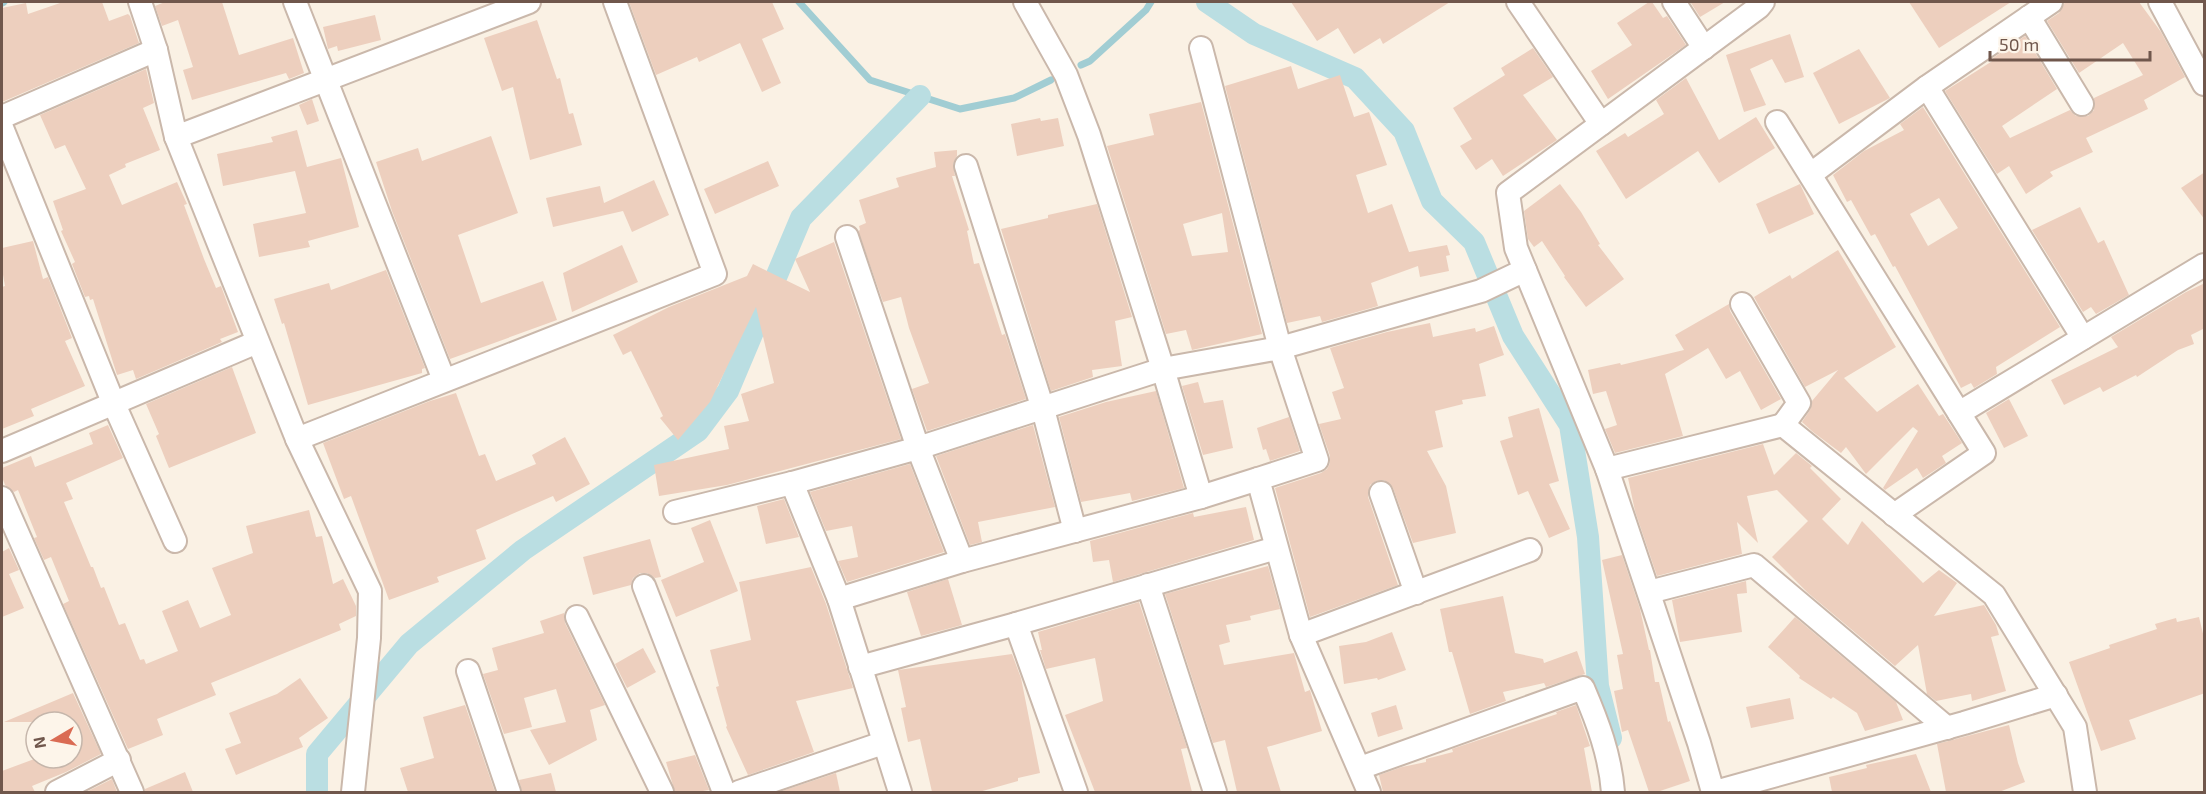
<svg xmlns="http://www.w3.org/2000/svg" width="2206" height="794" font-family="'Exo 2',sans-serif">
  <style>
    .lines { fill: none; stroke-linecap: round; stroke-linejoin: round }
    .stream { stroke: #a1cdd3; stroke-width: 7 }
    .canal { stroke: #badee2; stroke-width: 22 }
    .building { fill: #edcfbe; fill-rule: evenodd }
    .minor-casing { stroke: #cab8ab; stroke-width: 26 }
    .minor { stroke: #fff; stroke-width: 22 }
  </style>
  <rect width="100%" height="100%" fill="#faf1e4"/>
  <g class="lines">
    <g class="stream">
      <polyline points="799,2 870,80 960,109 1014,98 1051,80"/>
      <polyline points="2,3 4,2"/>
      <polyline points="1081,65 1090,61 1146,10 1151,2"/>
    </g>
    <g class="canal">
      <polyline points="1207,2 1254,34 1355,78 1404,131 1432,201 1474,242 1513,336 1570,425 1588,537 1598,686 1611,738"/>
      <polyline points="317,792 317,754 409,644 523,550 698,431 728,391 801,218 920,96"/>
    </g>
  </g>
  <g class="building">
    <polygon points="63,2 102,2 109,21 128,14 130,16 139,43 2,102 2,8 26,3 28,14"/>
    <polygon points="165,2 222,2 239,55 293,38 304,73 289,79 286,73 192,100 183,70 193,67 178,20 162,26 155,6"/>
    <polygon points="629,2 772,2 784,29 762,39 781,83 762,92 740,43 699,62 697,57 656,75"/>
    <polygon points="1291,2 1450,2 1383,44 1380,38 1354,54 1338,28 1317,41"/>
    <polygon points="1649,2 1652,2 1663,18 1667,16 1686,45 1608,99 1591,71 1632,45 1617,23"/>
    <polygon points="1693,2 1725,2 1700,17 1691,3"/>
    <polygon points="1909,2 2011,2 1939,48"/>
    <polygon points="2065,2 2139,2 2161,32 2185,77 2144,100 2148,109 2086,138 2093,152 2050,172 2053,176 2026,194 2009,166 1997,174 1945,91 1994,60 1993,58 2025,36 2057,89 2002,126 2010,138 2070,110 2076,116 2088,116 2094,110 2094,98 2143,75 2123,43 2079,73 2047,21 2059,13"/>
    <polygon points="375,15 381,40 338,51 337,46 328,49 323,27"/>
    <polygon points="537,20 557,79 560,78 569,114 573,113 582,145 530,160 513,87 502,91 484,38"/>
    <polygon points="1790,34 1804,77 1785,83 1772,59 1750,69 1766,105 1744,112 1726,55"/>
    <polygon points="1533,48 1553,77 1523,95 1557,140 1503,176 1492,159 1476,170 1460,146 1472,139 1453,108 1505,75 1501,68"/>
    <polygon points="1859,49 1890,98 1839,124 1813,73"/>
    <polygon points="1291,66 1298,89 1340,75 1354,117 1369,112 1387,165 1356,175 1368,213 1392,204 1409,252 1447,245 1450,255 1446,256 1449,271 1420,277 1418,266 1371,283 1378,306 1322,322 1320,316 1287,323 1225,86"/>
    <polygon points="146,69 154,103 143,108 160,150 125,164 126,167 109,175 122,205 177,182 187,204 184,205 204,259 216,288 221,286 238,332 220,339 222,342 136,379 133,370 117,375 93,299 90,300 89,296 85,297 72,264 75,262 61,231 63,230 53,201 86,189 65,145 55,149 40,115"/>
    <polygon points="1686,78 1719,140 1756,117 1775,148 1719,183 1698,151 1626,199 1596,151 1625,133 1628,137 1664,114 1656,100"/>
    <polygon points="312,99 319,121 307,125 299,105"/>
    <path d="M1201,102L1262,334L1192,350L1186,330L1166,334L1107,146L1154,135L1149,114ZM1222,213L1228,252L1192,256L1183,224Z"/>
    <path d="M1923,107L2060,327L1996,367L1997,374L1974,388L1971,383L1961,388L1895,266L1893,267L1875,234L1871,236L1851,200L1847,202L1833,175L1864,151L1904,130L1900,124ZM1939,198L1958,228L1928,246L1910,214Z"/>
    <polygon points="1040,118 1041,121 1058,118 1064,146 1017,156 1011,124"/>
    <polygon points="297,130 307,167 341,158 359,227 308,241 310,247 259,257 253,224 306,213 295,171 223,186 217,154 273,142 271,137"/>
    <polygon points="491,136 518,213 458,235 481,303 543,281 557,320 450,359 392,211 376,162 418,148 422,161"/>
    <polygon points="957,150 957,156 953,164 955,176 952,176 969,230 967,231 974,264 979,263 1002,335 1005,334 1026,399 927,431 912,389 929,383 909,328 901,297 883,302 858,231 860,230 859,226 866,223 859,200 899,187 896,178 936,167 934,152"/>
    <polygon points="768,161 779,186 715,214 704,189"/>
    <polygon points="2205,172 2205,220 2181,188"/>
    <polygon points="654,180 669,215 632,232 623,211 553,227 546,198 600,186 604,203"/>
    <polygon points="1560,184 1581,212 1600,244 1598,245 1624,279 1586,307 1564,277 1565,276 1542,241 1534,247 1528,239 1524,211"/>
    <polygon points="1800,184 1814,214 1769,234 1756,204"/>
    <polygon points="1097,204 1132,317 1115,321 1122,366 1092,370 1093,377 1051,391 1001,229 1048,218 1048,215"/>
    <polygon points="2080,207 2098,243 2104,240 2129,295 2096,314 2091,307 2083,312 2032,230"/>
    <polygon points="33,241 43,279 48,277 72,338 65,341 85,386 31,409 34,416 2,429 2,287 5,286 2,269 2,248"/>
    <polygon points="834,242 901,439 727,485 659,496 654,465 729,449 724,426 749,421 741,394 774,383 756,307 710,402 678,440 660,418 663,416 631,351 623,355 613,335 669,307 747,276 753,264 810,292 795,259"/>
    <polygon points="622,245 638,282 572,312 563,273"/>
    <polygon points="1838,250 1896,347 1844,378 1877,412 1918,384 1939,416 1943,414 1962,443 1942,456 1946,463 1923,478 1917,468 1885,490 1883,488 1918,431 1913,427 1866,474 1846,447 1841,453 1813,432 1802,422 1810,410 1812,401 1838,370 1805,387 1754,297 1790,275 1792,279"/>
    <polygon points="386,270 425,368 422,369 422,373 308,405 284,323 282,324 274,299 329,283 331,290"/>
    <polygon points="2205,283 2205,328 2191,335 2194,344 2178,350 2137,377 2136,375 2103,392 2100,387 2064,405 2051,380 2118,347 2111,337 2186,292"/>
    <polygon points="1729,304 1730,311 1781,399 1761,410 1740,371 1726,379 1708,348 1665,374 1683,436 1615,453 1605,429 1617,425 1606,391 1593,394 1588,370 1620,363 1621,365 1684,350 1675,335"/>
    <polygon points="1430,323 1433,337 1475,328 1476,332 1494,326 1504,355 1479,364 1486,396 1462,400 1463,404 1435,411 1443,447 1427,451 1446,486 1456,533 1413,543 1393,488 1384,480 1376,481 1370,485 1368,497 1398,585 1310,617 1275,488 1321,473 1327,469 1330,463 1330,456 1319,424 1341,419 1332,392 1344,388 1330,348 1387,332"/>
    <polygon points="232,367 256,433 169,468 156,436 159,434 146,404"/>
    <polygon points="1198,382 1204,403 1223,400 1233,448 1203,455 1182,386"/>
    <polygon points="1156,391 1184,488 1132,501 1130,493 1081,502 1059,417 1106,402"/>
    <polygon points="456,393 479,456 485,454 496,481 536,464 532,455 565,437 590,484 556,502 553,496 476,530 486,559 437,577 439,582 389,600 351,496 344,499 323,443 430,401"/>
    <polygon points="2009,399 2028,436 2004,448 1986,413"/>
    <polygon points="1539,408 1559,481 1549,484 1570,529 1549,538 1528,491 1518,495 1500,441 1513,437 1508,417"/>
    <polygon points="1289,417 1300,451 1270,461 1266,449 1263,450 1257,428"/>
    <polygon points="108,425 123,458 66,483 73,499 64,502 91,567 93,567 101,588 104,587 119,625 125,623 140,660 144,659 146,664 178,651 162,611 188,600 200,628 231,615 212,568 253,553 246,526 309,510 316,537 322,536 333,584 343,579 356,606 356,616 339,624 341,630 211,683 216,695 157,719 163,735 128,749 63,604 69,601 51,557 44,560 34,538 37,537 18,490 14,492 5,485 2,477 2,468 31,456 35,467 93,444 89,433"/>
    <polygon points="1033,425 1055,507 978,522 982,542 970,545 936,456"/>
    <polygon points="1763,444 1774,475 1796,453 1812,466 1810,468 1841,499 1822,519 1848,545 1862,521 1923,583 1939,570 1957,583 1934,616 1984,605 1996,625 1999,635 1991,637 2006,691 1972,701 1971,694 1936,701 1927,694 1918,645 1895,666 1808,593 1772,557 1808,521 1777,490 1747,496 1758,543 1737,522 1742,554 1657,576 1635,511 1628,478"/>
    <polygon points="910,464 944,552 847,582 838,561 858,557 852,526 826,531 810,492"/>
    <polygon points="784,499 799,537 766,544 757,506"/>
    <polygon points="1246,507 1254,540 1113,582 1109,560 1093,562 1090,541 1193,513 1194,517"/>
    <polygon points="710,520 738,591 676,617 661,580 704,562 691,528"/>
    <polygon points="650,539 661,577 655,578 647,573 640,573 633,578 631,585 593,595 583,557"/>
    <polygon points="9,548 19,570 9,574 24,608 2,617 2,552"/>
    <polygon points="1622,555 1640,609 1649,650 1650,650 1655,682 1659,682 1668,722 1670,721 1690,781 1657,792 1649,792 1628,730 1622,732 1614,691 1623,689 1617,655 1623,654 1602,560"/>
    <polygon points="1268,566 1280,609 1250,616 1251,620 1226,625 1230,642 1219,645 1224,665 1294,653 1305,692 1310,690 1322,731 1267,747 1281,792 1237,792 1225,740 1213,743 1165,594"/>
    <polygon points="811,567 826,604 853,688 796,701 814,752 748,775 726,727 727,726 716,687 719,686 710,650 751,640 739,582"/>
    <polygon points="948,579 962,625 921,636 907,592"/>
    <polygon points="1746,581 1747,593 1737,594 1742,632 1680,642 1672,600"/>
    <polygon points="1503,596 1515,653 1543,659 1544,663 1577,651 1585,674 1546,687 1544,683 1503,692 1506,701 1470,714 1452,652 1449,652 1440,609"/>
    <polygon points="1139,602 1187,748 1181,749 1192,792 1095,792 1065,715 1103,701 1095,658 1046,669 1040,650 1042,650 1038,632"/>
    <polygon points="564,613 565,623 605,705 590,710 597,740 549,765 530,730 566,722 556,689 524,698 532,727 504,734 483,674 498,670 492,648 544,633 540,621"/>
    <polygon points="1795,617 1896,702 1903,720 1865,731 1857,713 1833,697 1831,699 1799,678 1800,676 1768,647"/>
    <polygon points="2199,617 2205,642 2205,693 2129,720 2136,739 2101,751 2069,662 2110,648 2109,645 2157,629 2155,624 2176,618 2177,622"/>
    <polygon points="1392,632 1406,670 1378,680 1377,678 1344,684 1339,646 1366,642"/>
    <polygon points="643,648 656,672 627,688 615,664"/>
    <polygon points="1012,654 1021,678 1040,773 1018,778 1018,781 979,792 932,792 920,739 908,742 901,708 906,707 898,670"/>
    <polygon points="300,678 328,718 299,738 303,747 236,775 225,749 241,743 229,713 277,694"/>
    <polygon points="73,693 101,754 66,772 32,786 35,792 2,792 2,771 37,758 72,758 72,722 4,722"/>
    <polygon points="1790,698 1794,719 1751,728 1746,707"/>
    <polygon points="465,705 495,792 408,792 400,768 434,758 423,717"/>
    <polygon points="1396,705 1403,729 1378,737 1371,713"/>
    <polygon points="1576,705 1590,746 1584,748 1592,792 1383,792 1379,775 1402,767 1426,762 1426,759 1453,752 1452,749 1557,714 1556,712"/>
    <polygon points="2009,725 2018,763 2025,782 1999,792 1946,792 1937,744"/>
    <polygon points="1916,754 1931,792 1832,792 1829,777 1867,768 1866,765"/>
    <polygon points="695,755 709,790 697,792 675,792 666,762"/>
    <polygon points="185,772 193,792 145,792 145,789"/>
    <polygon points="551,773 556,792 522,792 519,780"/>
    <polygon points="836,773 840,792 779,792"/>
    <polygon points="112,779 117,792 89,792 88,791"/>
  </g>
  <g class="lines">
    <g class="minor-casing">
      <g id="minor">
        <polyline points="140,2 156,50 176,137 297,439 370,591 369,638 353,792"/>
        <polyline points="295,2 444,380"/>
        <polyline points="1025,2 1066,75 1089,135 1163,369 1201,497"/>
        <polyline points="1518,2 1601,124"/>
        <polyline points="1674,2 1704,48"/>
        <polyline points="2160,2 2204,84"/>
        <polyline points="2029,17 2082,104"/>
        <polyline points="1201,48 1280,348 1317,460 1258,479 1301,635 1369,792"/>
        <polyline points="1927,87 2083,338"/>
        <polyline points="2,117 156,50"/>
        <polyline points="1777,122 1959,413"/>
        <polyline points="2,128 113,402 175,541"/>
        <polyline points="176,137 529,2"/>
        <polyline points="966,166 1043,409 1075,531"/>
        <polyline points="1811,174 1927,87 2051,2"/>
        <polyline points="847,237 918,448 962,561"/>
        <polyline points="1742,304 1799,403 1783,425"/>
        <polyline points="297,439 715,274 615,2"/>
        <polyline points="2,451 257,342"/>
        <polyline points="1607,469 1783,425 1994,595 2075,727 2085,792"/>
        <polyline points="1381,493 1416,593"/>
        <polyline points="2,498 132,792"/>
        <polyline points="675,512 792,483"/>
        <polyline points="1894,515 1984,453 1959,413 2204,265"/>
        <polyline points="1148,585 1215,792"/>
        <polyline points="644,586 724,792"/>
        <polyline points="1649,592 1754,565 1947,728"/>
        <polyline points="839,599 962,561 1201,497 1258,479"/>
        <polyline points="577,617 662,792"/>
        <polyline points="1016,624 1076,792"/>
        <polyline points="1301,635 1530,550"/>
        <polyline points="860,667 1016,624 1276,548"/>
        <polyline points="468,671 509,792"/>
        <path d="M1360,768L1583,688C1598,723 1610,755 1613,792"/>
        <polyline points="57,792 119,760"/>
        <polyline points="739,792 883,743"/>
        <polyline points="900,792 839,599 792,483 918,448 1163,369 1280,348 1481,291 1525,270"/>
        <polyline points="1713,792 1699,743 1607,469 1516,248 1508,193 1759,7 1763,2"/>
        <polyline points="1715,792 1964,723 2056,695"/>
      </g>
    </g>
    <use href="#minor" class="minor"/>
  </g>
  <rect width="2206" height="794" fill="none" stroke="#70574c" stroke-width="6"/>
  <g transform="translate(54 740) rotate(260)"><circle r="28" fill="#fdf5ea" stroke="#c5b6ab" stroke-width="1.5"/>
  <path d="M0-4.5L10 22L0 15L-10 22Z" fill="#da6b53"/>
  <text y="-9" font-size="16" font-weight="bold" text-anchor="middle" fill="#70574c">N</text>
  </g>
  <path d="M1990 51v9h160v-9" fill="none" stroke="#70574c" stroke-width="3"/>
  <text x="1999" y="51" font-size="18" fill="#70574c" stroke="#fdf5ea" stroke-width="4.5" paint-order="stroke">50 m</text>
</svg>
